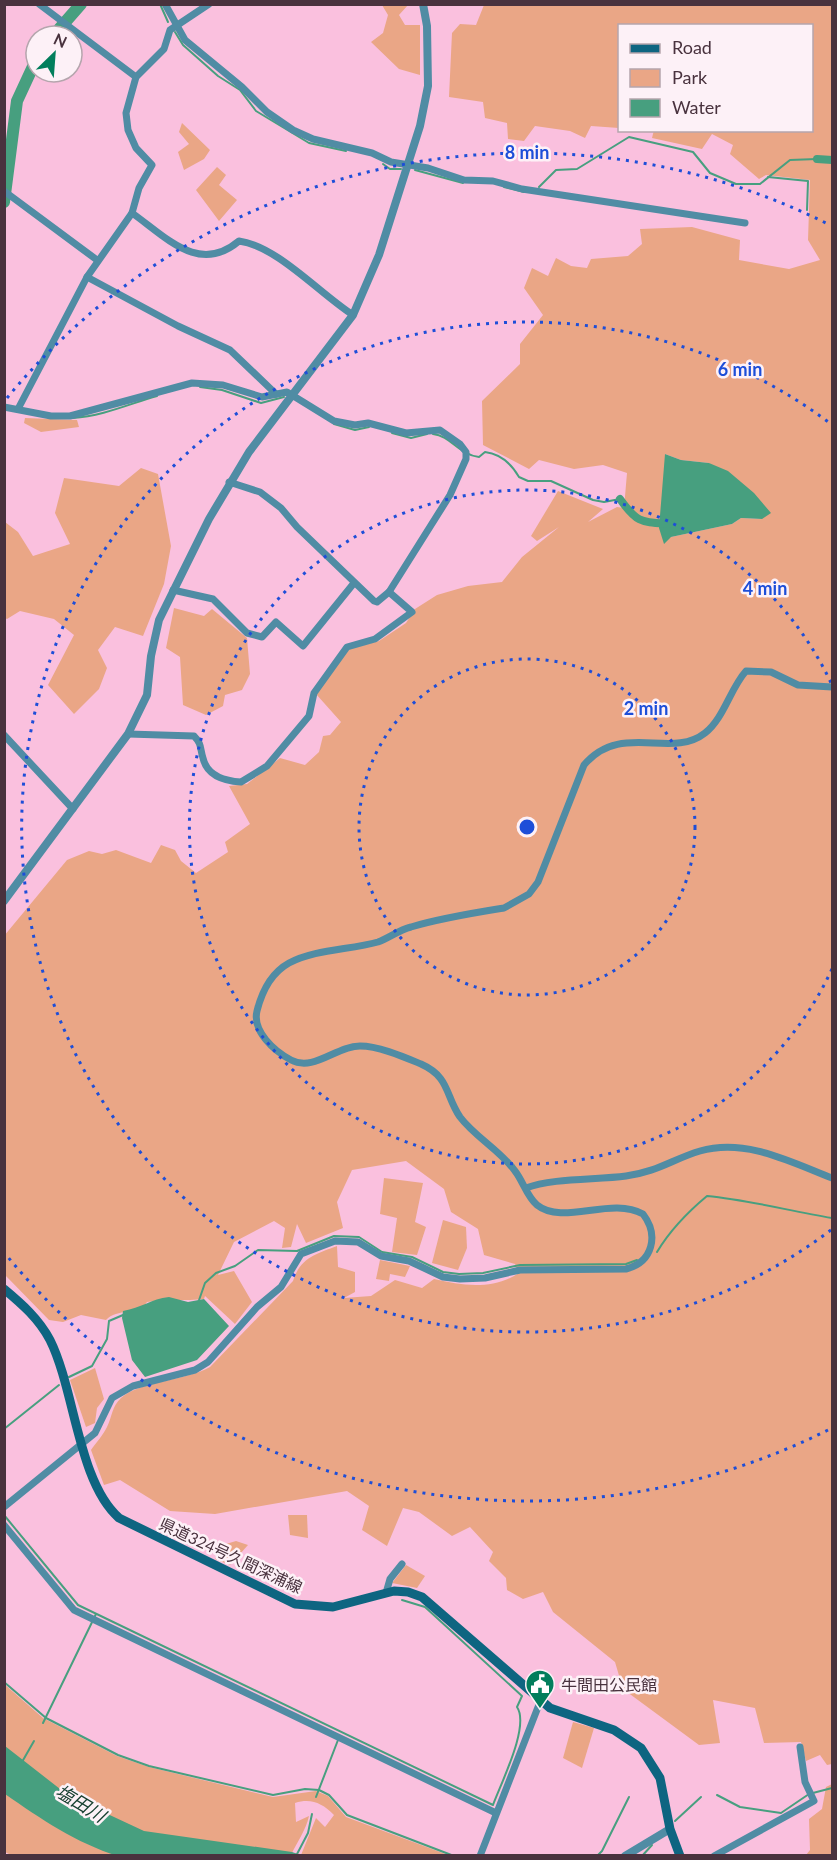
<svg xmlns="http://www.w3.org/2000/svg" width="837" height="1860" font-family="Lato,'Noto Sans JP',sans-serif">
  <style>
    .green { fill: #eaa686; fill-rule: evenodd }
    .water { fill: #479f7f }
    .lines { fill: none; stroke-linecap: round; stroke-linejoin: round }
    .stream { stroke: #479f7f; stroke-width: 2 }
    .canal { stroke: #479f7f; stroke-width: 8 }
    .river { stroke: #479f7f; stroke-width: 12 }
    .minor { stroke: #508ca4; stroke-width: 7 }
    .tertiary { stroke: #508ca4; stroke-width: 8 }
    .secondary { stroke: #0e6581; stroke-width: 9 }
    .ring { fill: none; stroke: #1d4ed8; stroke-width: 3; stroke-dasharray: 3 6 }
    .labels { text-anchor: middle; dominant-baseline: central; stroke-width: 5; stroke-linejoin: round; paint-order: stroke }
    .street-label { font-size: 16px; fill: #49323e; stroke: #fdf1f7 }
    .poi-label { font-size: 16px; fill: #49323e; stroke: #fdf1f7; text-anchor: start }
    .water-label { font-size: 18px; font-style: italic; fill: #184031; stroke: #fdf1f7 }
    .centre { fill: #1d4ed8; stroke: #fdf1f7; stroke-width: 3 }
    .ring-label { font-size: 18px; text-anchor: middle; font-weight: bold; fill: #1d4ed8; stroke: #fdf1f7; stroke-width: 5; stroke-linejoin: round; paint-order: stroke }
  </style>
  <rect width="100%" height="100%" fill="#fac0de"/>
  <g class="green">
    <polygon points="382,5 408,5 399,15 405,25 420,25 420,75 399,69 371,42 383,33 388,15"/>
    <path d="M484,5H832V1764L827,1765L820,1755L806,1761L801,1742L764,1743L755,1708L713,1700L720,1743L699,1745L623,1689L615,1662L553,1612L543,1592L523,1599L507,1590L506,1578L489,1561L493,1552L470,1527L452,1536L419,1512L403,1508L387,1546L362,1530L369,1506L347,1491L215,1514L170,1511L120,1480L104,1485L91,1450C96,1443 103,1435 107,1427C112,1417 112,1406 121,1398C140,1381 185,1381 210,1367L293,1281C300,1258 316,1254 337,1246L338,1267L355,1272V1292L344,1298L371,1296L395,1280L422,1288L434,1279C463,1286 493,1290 519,1273L515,1264L484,1255L478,1229L451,1212L444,1189L406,1161L352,1170L337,1202L343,1228L306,1243L297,1224L291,1247L282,1248L285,1228L274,1221L234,1242L218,1275L234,1271L252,1302L235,1324L205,1296L204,1299C185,1301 168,1299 147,1302C139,1315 117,1308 106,1320L81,1315L63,1322L49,1320L5,1275L4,936L67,860L89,851L102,854L116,850L151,863L161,845L175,850L181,861L196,873L228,852L225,842L250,824L229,786L247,784L280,758L305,765L319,752L323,736L330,735L341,722L316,694L349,649L379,641L406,623L415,609L437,595L468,586L502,582L522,557L559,527L537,541L531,536L558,491L603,509L588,522L617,507L624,508L627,473L603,465L574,469L539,460L529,469L483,445L482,401L520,364V344L543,315L524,288L532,268L548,276L556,258L571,266L587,268L591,259L628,256L642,244L640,229L692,227L740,240L739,260L789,269L820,260L808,240L810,180L766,175L759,179L730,154L733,145L712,134L702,149L652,138L654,130H812V26H620L619,128L591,126L585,138L570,131L535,126L524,141L508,139L507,123L485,118L483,102L449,97L452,33L460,24L476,25ZM665,454L681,460L709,463L762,519L741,518L732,524L671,537Z"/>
    <polygon points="182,123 210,150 204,159 184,170 178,152 189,144 179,132"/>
    <polygon points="217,167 226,175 219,185 237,200 219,221 196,190"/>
    <polygon points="25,418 77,420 79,427 41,432 24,423"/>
    <polygon points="141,468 158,474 171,546 164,584 143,636 115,627 98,650 107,668 99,689 74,714 48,685 74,635 54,619 20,611 7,619 5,618 5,522 18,532 33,556 70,544 55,513 64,478 119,486"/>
    <polygon points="174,608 204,616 212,609 247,638 250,674 242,690 225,695 223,706 206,715 183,705 180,657 166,648"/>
    <polygon points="384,1178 423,1183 415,1222 426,1227 417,1255 392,1252 397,1218 380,1214"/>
    <polygon points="443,1220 466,1227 467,1248 458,1270 432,1263"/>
    <polygon points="380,1260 410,1266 405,1277 390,1274 389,1281 376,1279"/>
    <polygon points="95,1368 104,1399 97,1408 95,1423 86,1427 70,1380"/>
    <polygon points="288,1515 307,1515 308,1538 290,1535"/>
    <polygon points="236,1541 248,1545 230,1565 215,1559 226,1544"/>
    <polygon points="406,1565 425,1576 417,1588 392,1583"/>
    <path d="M4,1684L43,1718L117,1756L149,1767L273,1797L316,1791L328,1796L346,1817L448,1855H301L316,1818L325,1827L334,1815C322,1803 311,1798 295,1803L296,1822L309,1816C306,1830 297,1842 291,1855L175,1849L5,1767Z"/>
    <polygon points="573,1722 594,1728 582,1768 563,1758"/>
    <polygon points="4,1780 154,1855 11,1855 5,1852"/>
    <polygon points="832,1784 832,1855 806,1855 810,1850 809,1819 822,1809 826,1787"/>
  </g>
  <g class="water">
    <polygon points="665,454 681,460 709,463 728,471 754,493 771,513 762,519 741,518 732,524 671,537 664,544 659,528"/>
    <path d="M169,1297L188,1302L204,1299L229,1326L197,1360L145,1377L132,1360L122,1318L123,1311C141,1308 151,1299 169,1297Z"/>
    <path d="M5,1746L69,1796L144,1831L292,1852L301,1855L118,1856C76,1843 41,1819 5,1794Z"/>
  </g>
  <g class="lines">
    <g class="stream">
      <polyline points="160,4 168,22"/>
      <polyline points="175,32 183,45 218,76 240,90 256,111 309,143 346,151"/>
      <polyline points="383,164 390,169 401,169"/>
      <polyline points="415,170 463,183"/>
      <polyline points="768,177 808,181 807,210"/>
      <polyline points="504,187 524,192"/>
      <polyline points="539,187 556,170 577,169 629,137 693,152 710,173 736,184 760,184 790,160 817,159"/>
      <polyline points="200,387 222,390 261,403 284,397"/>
      <path d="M73,418C103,416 129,404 157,396"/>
      <polyline points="334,424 355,430 369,427"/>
      <polyline points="392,433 411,438 427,434"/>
      <path d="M433,434C451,436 459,455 479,457L485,452C501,454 511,463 519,477L528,481H551L593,500L604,502L620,499"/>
      <path d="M657,1252C669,1232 689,1211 707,1196C750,1200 789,1211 832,1218"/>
      <polyline points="198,1303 205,1283 216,1273 235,1266 258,1250 297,1251 334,1236 359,1237 382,1252 412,1257 443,1272 459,1274 483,1273 520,1265 626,1264 637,1260"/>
      <polyline points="69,1377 92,1366 107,1339 109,1321 123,1315"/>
      <polyline points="4,1429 59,1385"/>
      <path d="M4,1515L78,1605L493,1805C501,1783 530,1726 517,1707L522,1696L425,1607L402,1600"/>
      <polyline points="4,1682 46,1718 118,1755 149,1766 273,1795 305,1789 319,1790 329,1795 347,1815 454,1856"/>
      <polyline points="43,1723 96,1614"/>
      <polyline points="22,1762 34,1741"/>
      <polyline points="717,1795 740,1807 781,1813 809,1794 832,1788"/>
      <polyline points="316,1797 338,1740"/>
      <polyline points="675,1821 701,1797"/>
      <polyline points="296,1856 308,1833 312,1814"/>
      <polyline points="597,1856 602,1851 629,1797"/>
      <polyline points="642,1856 652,1845"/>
    </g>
    <g class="canal">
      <polyline points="817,159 832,160"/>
      <path d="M620,499C637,523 641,522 669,524"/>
    </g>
    <g class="river">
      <polyline points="53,36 81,4"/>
      <polyline points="4,202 17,101 36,60"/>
    </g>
    <g class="minor">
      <polyline points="39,4 136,77"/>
      <polyline points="165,4 185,40 242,87 267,112 293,130 313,139 372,153 391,162 428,168 464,180 493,181 522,189 745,223"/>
      <polyline points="4,191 97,260"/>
      <path d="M132,213C166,237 199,275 239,241C277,246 320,294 353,315"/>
      <polyline points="87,277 178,326 230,350 276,394"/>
      <polyline points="4,407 51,416 70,416 192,383 223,385 262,397 287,392 334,421 355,425 368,423 406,433 440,430 460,444 466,452 466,459 450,495 389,592"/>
      <polyline points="18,409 87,277 132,213 139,188 152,165 136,148 128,130 126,113 136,77 164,49 170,30 209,4"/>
      <polyline points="173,590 213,599 247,633 262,637 276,622 303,646 354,583"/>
      <path d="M128,734L194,736C202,744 200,749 203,758C207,776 225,781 241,782L267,766L309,716L314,693L347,647L375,639L412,612L389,592L377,602L374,601L297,527L281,508L260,492L229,482"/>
      <polyline points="4,735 73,809"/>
      <path d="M526,1188C552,1178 596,1180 626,1176C657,1172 673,1159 700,1151C746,1138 791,1162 832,1178"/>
      <path d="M4,1507L95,1433L112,1398L133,1386L195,1370L208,1362L257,1307L281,1287L301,1254L335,1241L358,1242L381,1256L409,1261L443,1277L460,1279L485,1278L520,1270L626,1269C653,1262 659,1235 643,1214C611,1196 563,1226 537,1205C527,1197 523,1181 515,1171C500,1150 475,1137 460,1117C445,1095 450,1077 421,1064C404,1057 379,1046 360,1046C336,1046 314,1072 291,1060C274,1051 252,1031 257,1011C262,991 271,973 289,963C315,949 350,950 378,942C389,938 399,930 411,927C441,918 473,913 504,908L529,894L538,882L584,765C621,721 671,760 705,733C724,718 730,689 746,671L771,672L798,685L832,687"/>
      <polyline points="4,1525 74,1610 496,1813"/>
      <polyline points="386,1593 390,1579 402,1564"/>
      <polyline points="480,1856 540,1702"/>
      <polyline points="714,1856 814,1801 805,1782 800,1747"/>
    </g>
    <g class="tertiary">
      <polyline points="4,901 128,734 147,695 151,656 159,620 209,519 249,452 353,315 379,255 420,126 428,86 427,26 423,4"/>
      <polyline points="625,1856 670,1829"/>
    </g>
    <path class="secondary" d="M4,1289C22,1304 39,1319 50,1340C75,1390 78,1482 119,1518L295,1604L333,1607L394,1591L408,1592L422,1597L550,1708L614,1730L641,1748L660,1778L670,1829L680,1856"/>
  </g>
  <g class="ring">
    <circle cx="527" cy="827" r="168"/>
    <path d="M832 969A337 337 0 1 1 832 685"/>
    <path d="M831 1230A505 505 0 1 1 831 424"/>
    <path d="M828 1430A674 674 0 0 1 7 1256M7 398A674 674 0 0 1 828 224"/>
  </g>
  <defs>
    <g id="civic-pin" transform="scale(1.5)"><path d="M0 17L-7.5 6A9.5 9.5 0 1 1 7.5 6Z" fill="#027e5c" stroke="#fdf1f7"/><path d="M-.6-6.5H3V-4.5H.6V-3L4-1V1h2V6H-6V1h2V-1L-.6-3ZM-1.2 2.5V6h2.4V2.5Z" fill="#fff"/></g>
  </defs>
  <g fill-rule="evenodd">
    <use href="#civic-pin" x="540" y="1684"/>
  </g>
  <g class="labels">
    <g class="street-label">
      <text transform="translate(231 1555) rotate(25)">県道324号久間深浦線</text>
    </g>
    <g class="poi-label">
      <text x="561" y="1684">牛間田公民館</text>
    </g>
    <g class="water-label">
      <text transform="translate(81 1803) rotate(31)">塩田川</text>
    </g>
  </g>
  <circle cx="527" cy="827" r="9" class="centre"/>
  <g class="ring-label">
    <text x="527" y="159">8 min</text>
    <text x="740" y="376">6 min</text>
    <text x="765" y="595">4 min</text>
    <text x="646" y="715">2 min</text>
  </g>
  <rect width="837" height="1860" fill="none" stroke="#49323e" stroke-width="12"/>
  <rect x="618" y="24" width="195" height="108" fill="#fdf1f7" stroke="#b5a5ad" stroke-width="1.5"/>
  <rect x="630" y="44" width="30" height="9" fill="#0e6581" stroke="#b5a5ad" stroke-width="1.5"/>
  <text x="672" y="54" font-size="18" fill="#49323e">Road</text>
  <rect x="630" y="69" width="30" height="18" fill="#eaa686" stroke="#b5a5ad" stroke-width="1.5"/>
  <text x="672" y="84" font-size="18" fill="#49323e">Park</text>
  <rect x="630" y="99" width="30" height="18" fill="#479f7f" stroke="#b5a5ad" stroke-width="1.5"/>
  <text x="672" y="114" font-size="18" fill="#49323e">Water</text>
  <g transform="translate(54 54) rotate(25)"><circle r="28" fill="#fdf1f7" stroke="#b5a5ad" stroke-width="1.5"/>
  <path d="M0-4.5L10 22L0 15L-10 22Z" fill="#027e5c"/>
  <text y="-9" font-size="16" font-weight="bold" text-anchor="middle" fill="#49323e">N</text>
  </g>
</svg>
